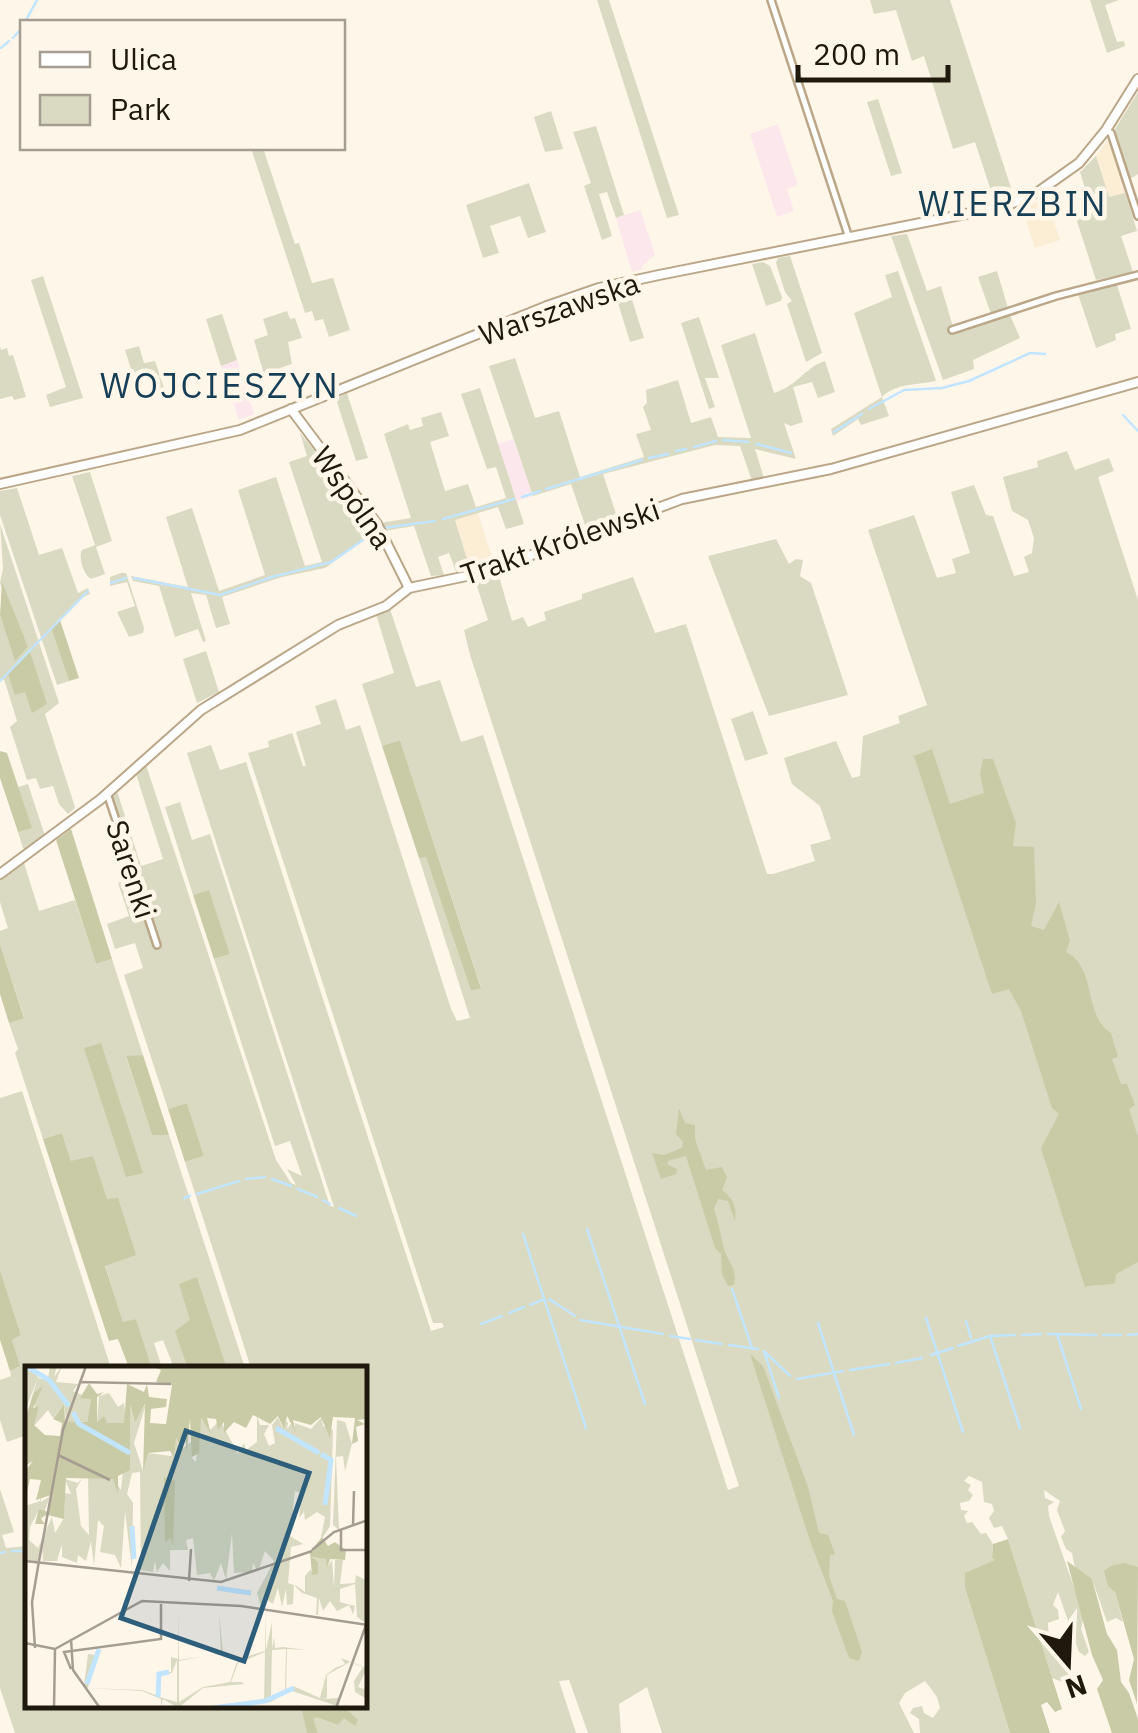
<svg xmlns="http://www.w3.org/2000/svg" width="1138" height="1733" font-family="'IBM Plex Sans',sans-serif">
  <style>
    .built { fill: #fcedd5 }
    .industrial { fill: #fce7ed }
    .green { fill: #d9dac1 }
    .forest { fill: #c9cba6 }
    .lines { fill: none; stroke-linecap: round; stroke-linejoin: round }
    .stream { stroke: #c2e5ff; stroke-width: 2.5 }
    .street-casing { stroke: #bba788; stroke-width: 10 }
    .secondary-casing { stroke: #bba788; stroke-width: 12 }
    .street { stroke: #fff; stroke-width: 5 }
    .secondary { stroke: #fff; stroke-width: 8 }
    .labels { text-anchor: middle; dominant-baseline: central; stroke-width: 9; stroke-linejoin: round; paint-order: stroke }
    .street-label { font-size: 30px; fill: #1f180c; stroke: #fff6ea }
    .quarter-label { font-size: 35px; letter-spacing: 2.5px; fill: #163e55; stroke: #fff6ea }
    .inset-river { fill: none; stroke: #c2e5ff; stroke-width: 5 }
    .inset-road { fill: none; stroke: #a59d91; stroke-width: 2.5 }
    .view { fill: #2d5e7c; fill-opacity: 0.15; stroke: #2d5e7c; stroke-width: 5 }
    .inset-edge { fill: none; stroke: #1f180c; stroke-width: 5 }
  </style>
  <rect width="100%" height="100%" fill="#fff6ea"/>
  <g class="built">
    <polygon points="1109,139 1125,193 1109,198 1096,156"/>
    <polygon points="1046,198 1060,240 1035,248 1022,208"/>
    <polygon points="478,513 494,564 471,572 455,520"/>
  </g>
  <g class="industrial">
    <polygon points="778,124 798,185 787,189 794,211 777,217 750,134"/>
    <polygon points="640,210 655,255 642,266 643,269 632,272 616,218"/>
    <polygon points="237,360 254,414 239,420 221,366"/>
    <polygon points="513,439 533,496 517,501 498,444"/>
  </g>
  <g class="green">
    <polygon points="597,0 609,0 679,215 667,218"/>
    <polygon points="870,0 950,0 1013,194 994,200 975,142 953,149 924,56 912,61 896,10 874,14"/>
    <polygon points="1090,0 1119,0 1105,5 1117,42 1124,41 1125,46 1107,53"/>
    <polygon points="1138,92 1138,174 1130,179 1115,129"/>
    <polygon points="878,99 902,173 891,176 867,102"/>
    <polygon points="551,111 563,149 545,152 534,117"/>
    <polygon points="596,126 624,215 616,218 607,192 599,194 612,236 602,240 584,186 591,183 573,132"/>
    <polygon points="251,148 263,148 295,244 299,243 312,283 333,278 350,330 329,337 323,319 315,321 312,311 305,313"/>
    <polygon points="1096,156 1109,197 1125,193 1137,231 1121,236 1133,272 1096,280 1076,218 1092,211 1080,172"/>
    <polygon points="529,183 546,232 528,238 520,216 490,226 499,253 483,258 466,205"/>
    <polygon points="907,234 927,291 941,286 953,327 951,332 1010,315 1020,338 973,360 974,369 943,380 891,236"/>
    <polygon points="790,256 822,353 806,362 787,304 792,301 785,292 776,263 778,258"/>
    <polygon points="763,262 770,266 782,297 781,301 766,306 752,264"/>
    <path d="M898,271L936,381C917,385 896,383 882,397L889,416L861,425L858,419L833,436L831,429L882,397L854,313L892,297L885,275Z"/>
    <polygon points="997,271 1008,308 991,314 978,277"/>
    <polygon points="43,276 83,398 50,407 46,395 66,387 31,280"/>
    <polygon points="1117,285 1131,329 1115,334 1116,340 1096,348 1078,294"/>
    <polygon points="629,290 644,338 630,342 615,293"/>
    <polygon points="287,311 290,319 295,318 302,338 288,342 292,364 280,368 281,373 265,378 254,340 268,335 263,319"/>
    <polygon points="222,314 237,360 221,366 206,319"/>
    <polygon points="699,317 719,378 705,378 715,407 709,409 681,323"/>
    <path d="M755,333L774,393C799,385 804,368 825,361L835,392L818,398L812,382L793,387L803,422L791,426L784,423L796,459L755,449L764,478L752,481L740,446L715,445L603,474L618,520L587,531L571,484L533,496L489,366L515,358L535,418L559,411L580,477L644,457L636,434L651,430L643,407L647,403L646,390L678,380L691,423L711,417L718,437L751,438L721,345Z"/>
    <polygon points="0,346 1,350 7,348 9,356 13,355 26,397 14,400 12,396 0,399"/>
    <polygon points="139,346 144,363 155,361 164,388 154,391 149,378 135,382 125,350"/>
    <polygon points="480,388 524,524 506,529 498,507 455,520 471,572 457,574 449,553 438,557 444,575 431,576 414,526 384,531 380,523 411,518 384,434 408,424 410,430 423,426 421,418 441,412 449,436 430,442 445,491 468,484 476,507 506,498 496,467 487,469 461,394"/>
    <polygon points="347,393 368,458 356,461 336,399"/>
    <polygon points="300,433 364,511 376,532 325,568 282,577 222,597 230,624 216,628 206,595 191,593 206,641 203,642 198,629 175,637 159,586 133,581 131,576 188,587 166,517 192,508 219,591 265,575 238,490 276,477 305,566 322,562 289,462 307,456"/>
    <path d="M1067,451L1075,470L1109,458L1114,471L1098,477L1138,600V1567L1115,1592L1123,1622L1116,1618L1107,1622L1092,1579L1075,1568L1072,1553L1066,1549L1061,1537L1065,1531L1057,1510L1060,1501L1044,1490L1045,1498L1054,1502L1048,1506L1049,1516L1084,1616L1081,1629L1089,1652L1085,1656L1079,1652L1058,1592L1053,1605L1058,1610L1059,1619L1048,1623C1048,1646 1063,1665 1077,1682L1073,1686L1052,1678L1008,1539L1002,1526L994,1528L989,1518L994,1511L992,1504L984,1502L982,1482L969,1476L964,1481L971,1485L968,1490L973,1495L969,1501L960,1503L961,1510L968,1511L964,1516L967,1523L972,1522L981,1534L986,1533L993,1544L992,1557L996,1560L965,1588L1010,1733H920L919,1719L910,1713L913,1708L922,1706L924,1713L933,1718L940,1708L937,1697L925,1681L905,1693L899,1703L914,1733H662L647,1687L619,1704L621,1733H588L569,1680L559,1681L576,1733H15L0,1688V1489L14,1532L2,1535L6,1548L27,1546L28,1706H365V1368H251L185,1162L204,1156L187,1103L168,1109L124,975L143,968L135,943L115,949L107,924L129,916L118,883L132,877L107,799L117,791L141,866L163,859L136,774L146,765L276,1160L291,1183L296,1185L287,1169L302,1176L290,1141L275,1146L214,959L230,954L209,891L193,895L165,807L180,802L192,840L210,834L330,1206L334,1207L187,753L211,745L220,770L246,762L431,1331L444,1327L442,1323H433L248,753L269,747L268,741L292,733L303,766H306L296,732L321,724L315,706L336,699L346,730L360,725L451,1009L457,1021L470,1018L419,858L426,856L471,991L481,987L400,740L382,746L362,684L394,673L376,614L390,609L416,687L440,680L461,742L483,735L728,1490L739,1486L470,655L464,630L488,620L475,580L498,573L512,621L523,617L528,627L546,620L544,612L582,599V594L633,577L655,633L686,624L767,874H773L815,861L810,845L831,839L820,806L792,784L784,758L836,741L852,778L860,776L863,736L900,723L898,716L927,705L868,530L914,515L937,578L956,573L952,559L970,553L951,492L974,485L986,515L993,516L1014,576L1029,572L1024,557L1032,553L1034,538L1028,520L1012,511L1003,477L1038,467L1037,461Z"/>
    <path d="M90,472L112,541L96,547L105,574L91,579C84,575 78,558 82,550L95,545L72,476Z"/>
    <polygon points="17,488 39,555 62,548 78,593 88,588 90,594 79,599 51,628 69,681 57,685 0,515 0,491"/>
    <polygon points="0,524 59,703 45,714 74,804 75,808 68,814 59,804 53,786 40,789 36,778 27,780 10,727 17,721 4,679 0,682 0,615 15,660 28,647 0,583 3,568"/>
    <polygon points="776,539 789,564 796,559 803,560 800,576 811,583 848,695 769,716 708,556"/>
    <polygon points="121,573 126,573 144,628 143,633 129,637 117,612 135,606 127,582 110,586 110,577"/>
    <polygon points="206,651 219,692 197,703 183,659"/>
    <polygon points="753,711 768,754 745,761 731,719"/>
    <polygon points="28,784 45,836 27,850 23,848 18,832 31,827 18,787"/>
    <polygon points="24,863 39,911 75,900 96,964 112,959 143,1055 126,1057 152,1135 169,1135 245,1368 227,1368 197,1277 186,1363 174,1368 163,1340 154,1343 162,1368 152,1368 136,1319 123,1323 105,1265 107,1199 71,1161 62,1133 43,1139 15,1053 18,1049 9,1023 24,1017 0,944 0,931 8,928 0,902 0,880"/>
    <polygon points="22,1091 111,1368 28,1368 27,1435 7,1442 0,1420 0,1380 11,1376 10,1371 19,1366 12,1340 21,1335 0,1270 0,1098"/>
  </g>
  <g class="forest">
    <polygon points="2,582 28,647 15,661 0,615"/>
    <polygon points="60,620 79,678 69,681 51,628"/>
    <polygon points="30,652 47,704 32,713 25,692 15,695 8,674"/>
    <polygon points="400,740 481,988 471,991 426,857 419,858 382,746"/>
    <path d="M932,749L950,804L984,793L980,774L983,759H993L1016,823L1013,846L1034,847L1036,903L1031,926L1044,930L1059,902L1070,941L1066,952C1097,967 1083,1016 1111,1033L1118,1057L1112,1059L1121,1084H1127L1135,1105L1129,1109L1138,1137V1262L1116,1274L1115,1283C1106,1286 1095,1284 1085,1287L1041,1148L1059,1114L1052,1108L1021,1011L1009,989L992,994L914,756Z"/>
    <polygon points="0,751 7,753 32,828 18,832 0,778"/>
    <polygon points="71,829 112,959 96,964 56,840"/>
    <polygon points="209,890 230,954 214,959 193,895"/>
    <polygon points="0,944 24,1018 9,1023 0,994"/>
    <polygon points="101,1043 143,1173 126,1177 84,1048"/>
    <polygon points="143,1055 169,1135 152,1135 126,1056"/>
    <polygon points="187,1103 204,1156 185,1162 168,1109"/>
    <path d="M679,1108L685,1123L695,1125V1139L706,1170L722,1167L727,1177L722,1190C733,1198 737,1207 735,1221L728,1201L718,1199L714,1209C719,1223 721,1239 725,1252C730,1265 737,1269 734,1285L728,1286L722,1274L721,1254L715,1248L686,1156L668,1161V1165L677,1169L676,1174L661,1179L652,1153L664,1155L682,1148L683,1142L676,1134Z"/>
    <polygon points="62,1133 71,1161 93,1156 107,1199 118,1198 136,1255 105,1266 123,1322 136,1319 152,1368 129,1368 118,1339 109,1341 43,1139"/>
    <polygon points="0,1270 21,1335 12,1340 20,1366 10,1371 0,1340"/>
    <polygon points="197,1277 227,1368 179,1368 186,1363 175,1331 190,1320 179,1284"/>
    <polygon points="750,1354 763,1366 808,1487 819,1533 828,1535 835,1554 830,1555 829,1576 837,1599 845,1601 862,1652 859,1661 849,1658 832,1611 833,1601 810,1541"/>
    <polygon points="1008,1539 1062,1709 1055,1712 1047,1702 1041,1705 1050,1733 1010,1733 965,1588 965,1573 995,1560 992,1558 993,1544"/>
    <polygon points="1067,1561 1092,1579 1107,1634 1117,1650 1121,1682 1129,1693 1138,1719 1138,1733 1112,1733 1097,1689 1103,1680 1092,1655"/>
    <polygon points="1124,1563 1138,1567 1137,1704 1129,1680 1134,1659 1115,1592 1108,1586 1104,1571 1111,1566"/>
    <polygon points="301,1706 343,1706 358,1720 355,1726 344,1718 338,1725 317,1717 313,1719 318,1733 307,1733"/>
  </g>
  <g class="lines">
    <g class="stream">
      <polyline points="25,22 37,0"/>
      <polyline points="13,38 21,29"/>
      <polyline points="1,48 9,41"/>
      <polyline points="869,409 904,390 942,388 969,381 1030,353 1045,354"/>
      <polyline points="1123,415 1138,431"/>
      <polyline points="834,432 862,414"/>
      <polyline points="723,440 748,442"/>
      <polyline points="757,444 791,453"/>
      <polyline points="694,447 716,441"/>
      <polyline points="676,451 686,449"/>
      <polyline points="649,458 668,454"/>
      <polyline points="546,489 642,460"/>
      <polyline points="522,497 540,491"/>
      <polyline points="443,519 514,499"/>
      <polyline points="383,528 435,521"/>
      <polyline points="134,578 220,595 272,577 331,562 376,531"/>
      <polyline points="111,583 126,578"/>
      <polyline points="0,681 88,591"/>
      <polyline points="246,1179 265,1177"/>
      <polyline points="272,1179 291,1186"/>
      <polyline points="298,1189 317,1197"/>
      <polyline points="197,1194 239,1181"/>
      <polyline points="184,1198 190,1196"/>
      <polyline points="323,1200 330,1204"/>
      <polyline points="339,1208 356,1216"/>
      <polyline points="587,1229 645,1404"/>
      <polyline points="523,1234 586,1428"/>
      <polyline points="732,1289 752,1348"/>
      <polyline points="549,1299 575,1316"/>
      <polyline points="530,1305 542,1300"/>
      <polyline points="509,1313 524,1307"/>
      <polyline points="926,1318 963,1432"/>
      <polyline points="580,1320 663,1334"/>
      <polyline points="966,1321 971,1338"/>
      <polyline points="818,1323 854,1435"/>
      <polyline points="481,1324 502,1316"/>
      <polyline points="1048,1334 1096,1335"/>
      <polyline points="1057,1334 1081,1409"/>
      <polyline points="1022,1335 1041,1334"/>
      <polyline points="1103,1335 1121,1335"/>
      <polyline points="1128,1335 1138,1334"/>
      <polyline points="670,1336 690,1339"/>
      <polyline points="990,1336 1020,1428"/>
      <polyline points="696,1340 722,1344"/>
      <polyline points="729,1345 758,1349"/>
      <polyline points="958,1346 990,1336 1015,1335"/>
      <polyline points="764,1351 779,1398"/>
      <polyline points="765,1352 790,1376"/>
      <polyline points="931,1355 953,1348"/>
      <polyline points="896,1363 922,1358"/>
      <polyline points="850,1370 889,1364"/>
      <polyline points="797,1379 843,1371"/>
      <polyline points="12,1551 28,1551"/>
      <polyline points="0,1553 5,1552"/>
    </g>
    <g class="street-casing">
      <g id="street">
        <polyline points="771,0 848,235"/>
        <polyline points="1107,131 1111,133 1138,216"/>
        <polyline points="952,330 1056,296 1138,275"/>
        <polyline points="107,793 157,945"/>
      </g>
    </g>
    <g class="secondary-casing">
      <g id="secondary">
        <polyline points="291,409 377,524 409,588"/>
        <polyline points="0,484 240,430 547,306 599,288 659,275 1006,206 1038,192 1079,163 1106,130 1138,79"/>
        <polyline points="0,874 101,799 201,710 338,625 386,606 409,588 486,572 682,499 831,469 1138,382"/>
      </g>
    </g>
    <use href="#street" class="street"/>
    <use href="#secondary" class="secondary"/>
  </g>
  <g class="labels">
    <g class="street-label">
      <text transform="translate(559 308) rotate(-19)">Warszawska</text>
      <text transform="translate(353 497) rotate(55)">Wspólna</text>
      <text transform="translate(560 541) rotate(-19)">Trakt Królewski</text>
      <text transform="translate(132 869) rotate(72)">Sarenki</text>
    </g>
    <g class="quarter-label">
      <text x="1013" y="203">WIERZBIN</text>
      <text x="220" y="385">WOJCIESZYN</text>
    </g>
  </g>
  <g transform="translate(25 1366)">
    <rect width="342" height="342" fill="#fff6ea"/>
    <path d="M2,0L15,13L23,12L25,0H32L29,11L37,0L31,16L53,18L48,25L66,33L62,56L41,55L39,38L28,52L23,44L9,60L10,34L5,37L13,11L0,45ZM84,27L93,41L99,37L101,57H81L79,51L72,56L74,30ZM121,38L109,77L118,105L122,87L146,90L151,72L156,84L168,74L167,92L171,96L175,52L185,64L195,54L213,88L219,77L221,84L232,76V50L235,59H244L239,68L244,80L250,77L247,59L253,51L258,62L259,53L263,57L262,63L268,55L270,65V57L286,63L297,51L298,60L308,64L305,160L295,176L300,151L292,146L280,154L279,146L274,152L276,127L270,125L265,170L278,178L266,181L263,217L272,220L280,226V210L285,204L292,208L288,191L302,193V201L307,194L309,222L310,194H318L315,218L330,217L331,209L342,215V258L332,251L330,218L315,223V236L330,240L328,248L324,239L312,245L305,235L298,245L294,232L293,249H291L292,232L277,227L269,219L268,238L262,239L261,223L257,241L253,222L248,238L241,233L236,241L232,227L249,195L240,185L233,206L228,197L227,206L209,207L207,167L201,214L196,197L189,215L185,207L172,209L168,172L161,174L163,184H145V205L138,197L132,206L130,195L128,206L116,204L115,106L107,107L102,128L108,137L107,202L100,146L96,202L90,189L75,186L79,160L73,154L69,200L66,175L61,195L53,189L52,197L37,191V178L32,195H18L17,177L12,198L3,195L0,207V140L15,135V124L16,136L25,130L15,159L14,144L5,161L4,174L13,182L27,151L30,167L39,152L40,127L46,128L40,113L53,117L58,111L51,123L56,160L64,169L63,111L88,112L96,124L105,39L109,54ZM312,54L320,56L327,78L320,105L318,90L311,91L314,164L308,159ZM241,244V284L247,256V283L249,271L250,282L258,281L282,284L262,283L261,325L268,320L295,332L301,309L310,302L320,298L316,292L342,302L333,321L342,324L340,332L330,326L329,315L338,301L325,296L302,309V332L296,333L315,332L312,340L264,324L246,336L188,342L239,335L240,286L213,297L206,316H217L219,318L178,322L153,342L138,333L136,342V333L117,325L62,322L59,319L63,288L70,289L63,322L117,324L133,330L134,307L146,306V291L153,293L154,246V294L196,288L194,246L198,287L154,295V336L178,321L205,316L211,298L216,292L240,285ZM261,283L260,326L246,333L247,284ZM152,294V336L134,331V308L147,307Z" fill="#d9dac1" fill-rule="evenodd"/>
    <path d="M126,0H342V53L332,54L340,58L331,61L333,75L327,78L330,52L308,51L305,72L296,51L286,59L268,54L271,67L262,50L259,63L253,50L245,58L228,49L221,62L209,56L199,67V56L193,64L191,53L182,52L186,68L176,52L174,87L167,91L165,52L162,86L160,72L157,84L151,72L149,91L145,85L123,87L118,106L120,38L110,56L105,39V104L93,110V128L88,113L41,112L39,153L22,149L15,152L20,158H10L14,143L23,146L26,129L11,134L16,114L5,113L0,134V105L8,95L0,100V53L9,27L18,20L8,42L14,40L9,59L20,69L35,70L37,57L28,53L39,38L40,55L62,56L66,33L55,32L64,17L72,28L79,26L72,31V56L79,50L82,57H99L102,18L119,26L122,18L124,31L142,33L141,41L126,43L125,57L141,58L147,19L131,16L136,4ZM139,111L150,115L148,179L146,172L140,176ZM297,171L303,180L310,176L321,184L320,194L305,193L302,202L301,193L287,191L293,196V208L287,209L285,186Z" fill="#c9cba6"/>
    <path class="inset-river" d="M1,0L24,14L44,40M48,46L54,58L105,87M251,62L294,87M296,88L306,94L300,139M107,160L109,193M192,222L226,227M62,318L74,283M133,331L134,308L144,306M188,342L240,335L269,322"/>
    <path class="inset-road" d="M54,16L146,18M33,89L85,114M328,159L329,125M316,164V184H343M287,184L309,166L343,154M0,195L196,216L287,185M164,215L166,183M46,273L48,304L75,342M0,277L30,283L117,235L216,240L343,259M10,282L7,236L14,195L38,64L61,0M46,303L39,286L136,273V238M29,342L30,284M311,342L341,259"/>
    <path class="view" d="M161,65L284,107L219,295L96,252Z"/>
    <rect width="342" height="342" class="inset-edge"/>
  </g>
  <rect x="20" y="20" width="325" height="130" fill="#fff6ea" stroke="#a59d91" stroke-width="2.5"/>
  <rect x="40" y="52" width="50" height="15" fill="#ffffff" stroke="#a59d91" stroke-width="2.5"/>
  <text x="110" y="70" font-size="30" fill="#1f180c">Ulica</text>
  <rect x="40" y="95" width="50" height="30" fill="#d9dac1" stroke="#a59d91" stroke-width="2.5"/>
  <text x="110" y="120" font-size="30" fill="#1f180c">Park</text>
  <g transform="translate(1068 1663) rotate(161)" stroke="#fff6ea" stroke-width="8" paint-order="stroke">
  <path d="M0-8L18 38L0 25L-18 38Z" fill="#1f180c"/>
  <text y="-15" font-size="28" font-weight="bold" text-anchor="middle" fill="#1f180c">N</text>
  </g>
  <path d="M798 65v15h150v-15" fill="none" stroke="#1f180c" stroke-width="5"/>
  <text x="813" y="65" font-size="30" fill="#1f180c" stroke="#fff6ea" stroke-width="8" paint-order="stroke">200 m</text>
</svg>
